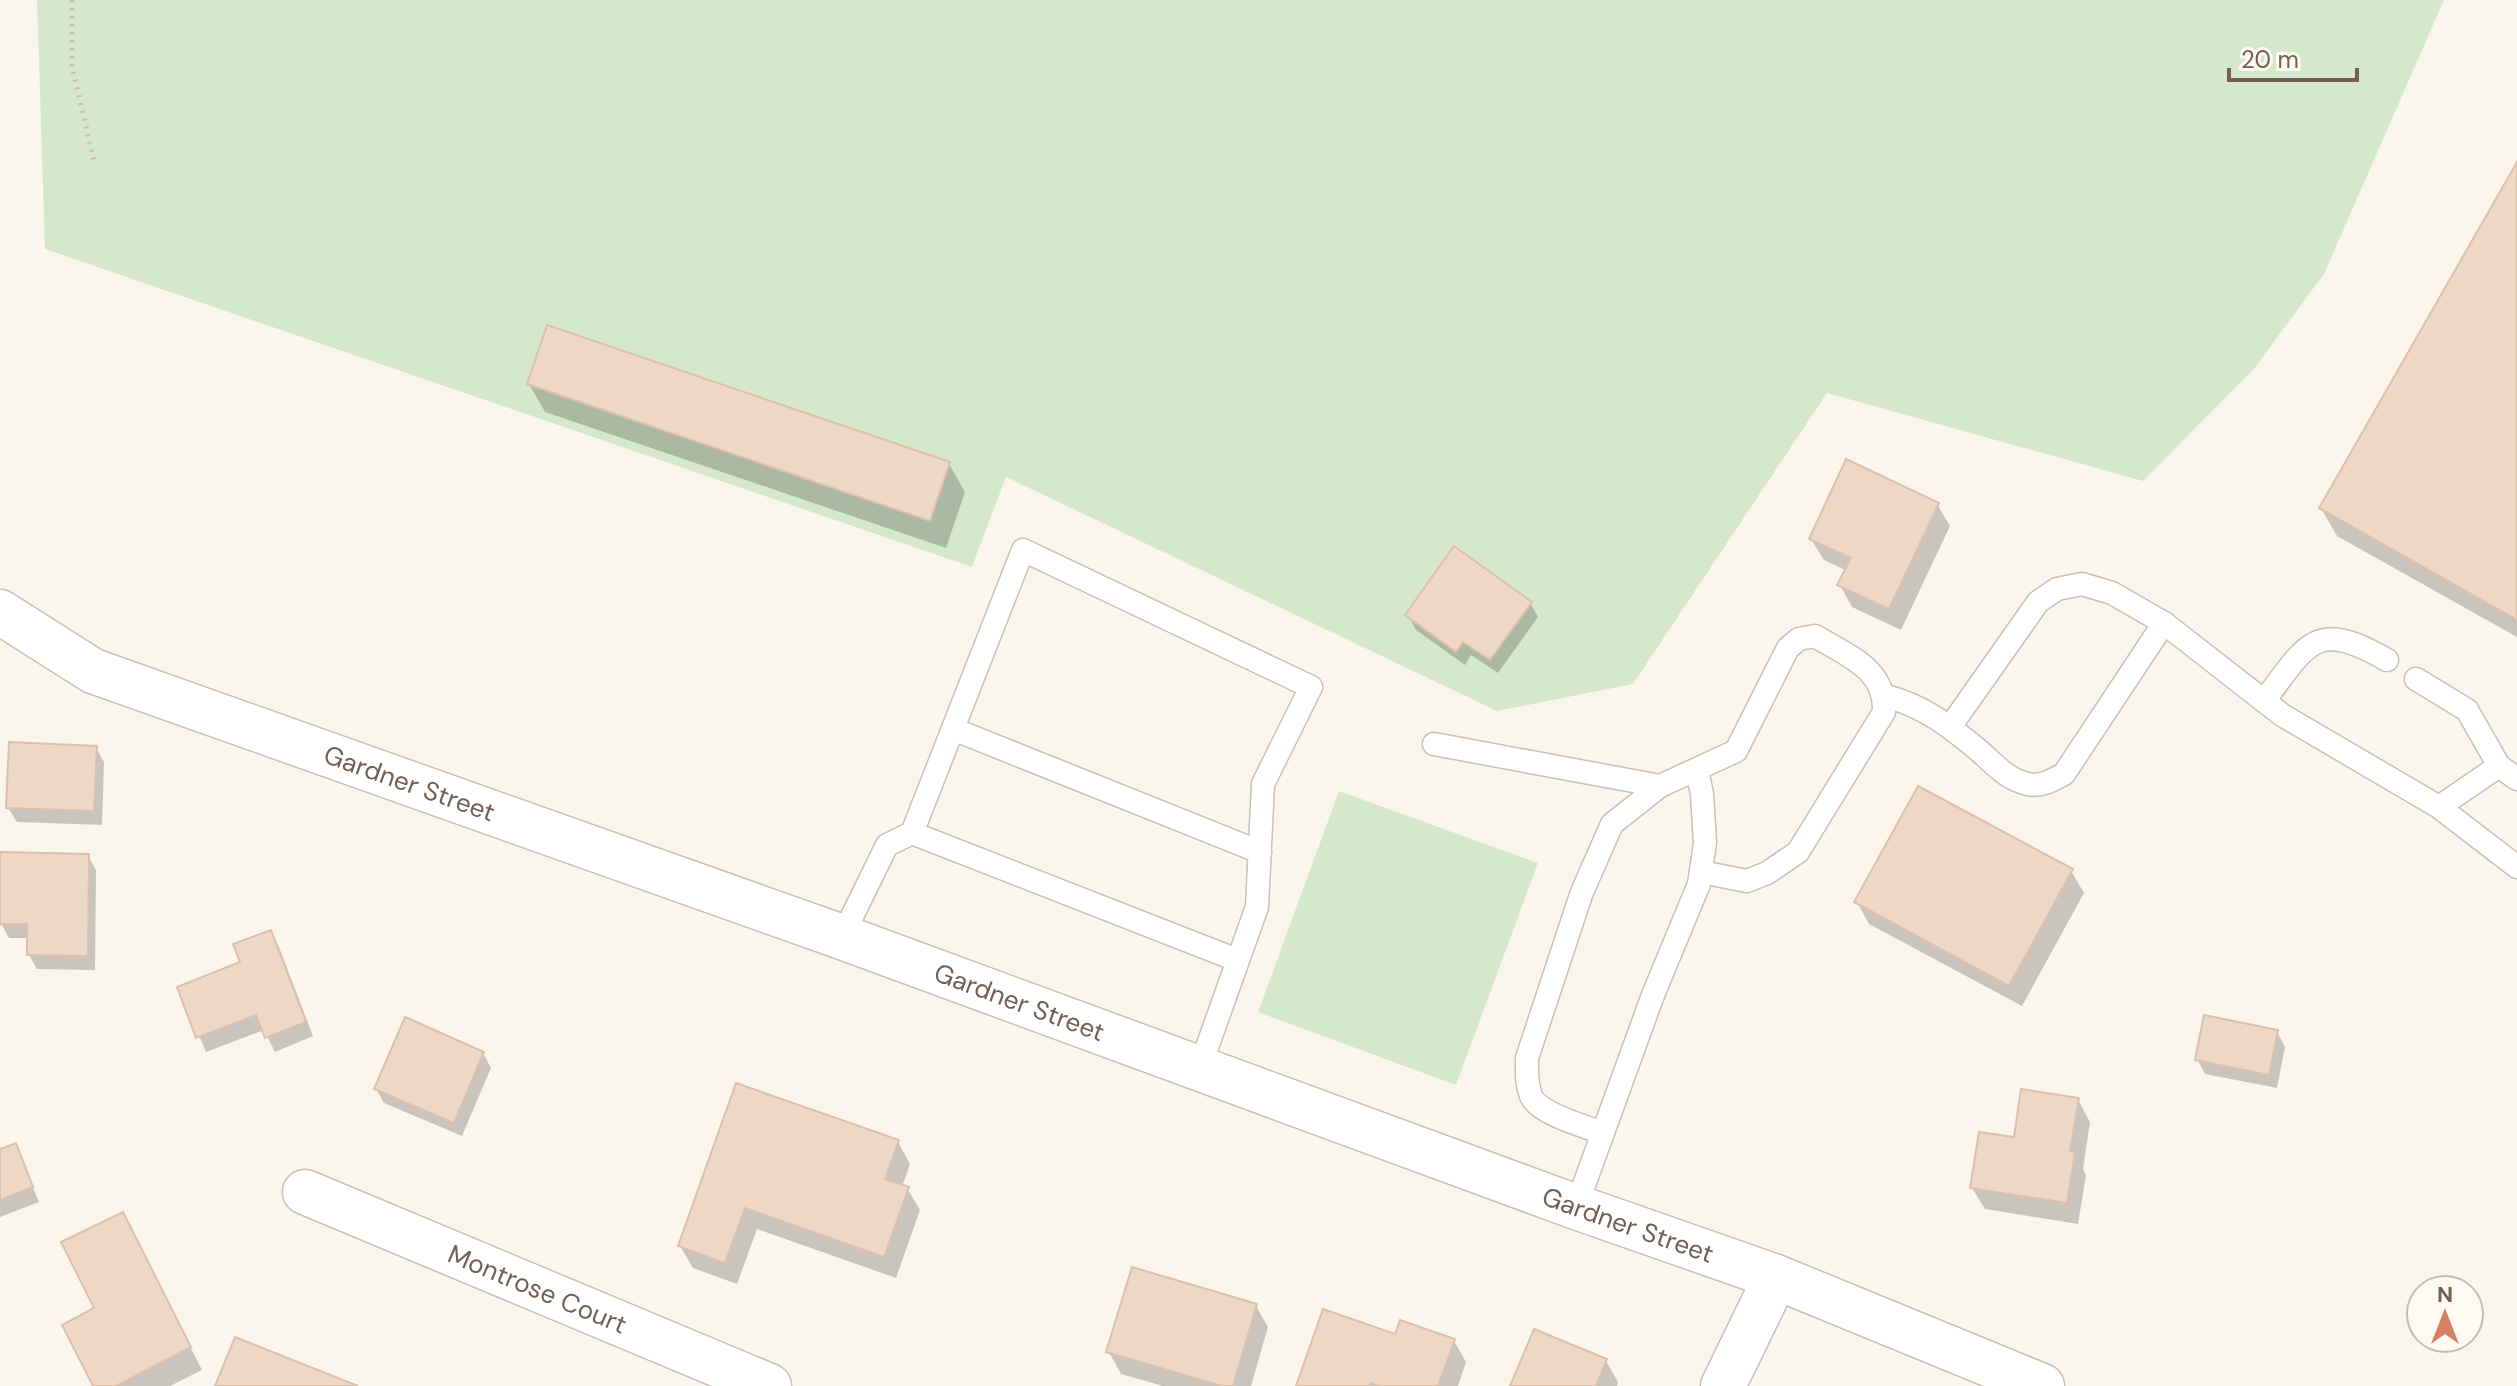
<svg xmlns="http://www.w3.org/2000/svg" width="2517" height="1386" font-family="'DM Sans',sans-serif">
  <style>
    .green { fill: #d6e8cc }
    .shadow { fill: #0003 }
    .building { fill: #edd8c8; stroke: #dec0aa; stroke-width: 2 }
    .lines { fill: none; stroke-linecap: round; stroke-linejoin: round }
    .lane-casing { stroke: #ccbfb3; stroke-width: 25 }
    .street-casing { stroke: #ccbfb3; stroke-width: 47 }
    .path { stroke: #d2bcaa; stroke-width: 5; stroke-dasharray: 2 6; stroke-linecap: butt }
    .lane { stroke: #fff; stroke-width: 22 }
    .street { stroke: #fff; stroke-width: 44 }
    .labels { text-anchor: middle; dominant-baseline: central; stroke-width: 8; stroke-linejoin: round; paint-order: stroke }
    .street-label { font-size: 26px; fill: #745f52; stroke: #fdfaf3 }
  </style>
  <rect width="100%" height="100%" fill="#fbf6ed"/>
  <g class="green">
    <polygon points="37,0 2444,0 2324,274 2254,369 2143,481 1827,393 1633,684 1497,711 1006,477 972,567 45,249"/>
    <polygon points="1339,791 1538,863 1456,1085 1258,1012"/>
  </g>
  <g class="shadow">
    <polygon points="2517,166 2517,637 2337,536 2321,508"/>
    <polygon points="529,384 949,464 965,492 946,548 545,412"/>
    <polygon points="1937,504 1950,526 1901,630 1852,607 1840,585 1847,571 1824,560 1811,539"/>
    <polygon points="1530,603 1538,617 1498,673 1471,655 1465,665 1416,630 1408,615"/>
    <polygon points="96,748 104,762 102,825 17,822 8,808"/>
    <polygon points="88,856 96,870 95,970 37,969 29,955 29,938 9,938 1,923"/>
    <polygon points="2071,871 2084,893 2022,1006 1869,924 1857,902"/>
    <polygon points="270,933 279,947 313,1036 275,1052 264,1030 206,1052 179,988 243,964"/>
    <polygon points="2277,1032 2285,1047 2277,1088 2205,1074 2197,1059"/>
    <polygon points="483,1053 491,1068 462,1136 384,1103 376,1089"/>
    <polygon points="738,1086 898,1142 910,1164 902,1187 907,1188 920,1210 896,1278 757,1229 737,1284 693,1268 680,1246"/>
    <polygon points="2078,1100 2090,1122 2083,1169 2086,1175 2078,1224 1985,1209 1972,1188"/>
    <polygon points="15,1146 39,1202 0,1217 0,1151"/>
    <polygon points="134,1236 202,1370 170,1386 95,1386 97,1309"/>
    <polygon points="1256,1306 1268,1327 1251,1386 1163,1386 1121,1374 1109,1352"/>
    <polygon points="1396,1336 1454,1341 1466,1362 1458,1386 1298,1386"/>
    <polygon points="1606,1361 1618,1382 1617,1386 1513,1386"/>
  </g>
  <g class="building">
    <polygon points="2517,162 2517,620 2319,508"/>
    <polygon points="547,325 950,462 930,521 527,384"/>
    <polygon points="1846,459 1939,503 1889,609 1837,585 1851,558 1809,539"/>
    <polygon points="1454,546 1532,602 1490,660 1463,642 1456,652 1405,615"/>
    <polygon points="9,742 97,746 94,811 6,808"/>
    <polygon points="1918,786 2073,869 2009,986 1854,902"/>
    <polygon points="0,852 89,854 88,956 27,955 27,924 0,924"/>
    <polygon points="271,930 306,1022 265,1038 256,1015 196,1038 177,987 240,962 233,944"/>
    <polygon points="2204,1015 2278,1030 2269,1075 2195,1060"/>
    <polygon points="405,1017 484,1052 454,1123 374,1089"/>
    <polygon points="736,1083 899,1140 885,1179 909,1187 884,1257 745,1208 725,1263 678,1246"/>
    <polygon points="2021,1089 2079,1098 2070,1151 2075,1152 2067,1203 1970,1188 1979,1132 2014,1137"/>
    <polygon points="16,1143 33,1187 0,1200 0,1149"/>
    <polygon points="123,1212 191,1347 116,1386 93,1386 62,1325 94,1308 61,1242"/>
    <polygon points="1132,1267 1257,1304 1233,1386 1222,1386 1106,1352"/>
    <polygon points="1323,1309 1395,1334 1400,1320 1455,1339 1438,1386 1379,1386 1371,1383 1370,1386 1296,1386"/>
    <polygon points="1534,1329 1607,1359 1596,1386 1510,1386"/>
    <polygon points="235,1337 358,1386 215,1386"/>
  </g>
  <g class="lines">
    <g class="lane-casing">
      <g id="lane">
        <polyline points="2416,679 2467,710 2499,766 2439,807"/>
        <path d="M1885,696C1922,705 1948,725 1977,749C1994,763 2005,779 2028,784C2042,787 2052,780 2064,774L2164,623"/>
        <path d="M2264,701C2307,644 2315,618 2387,660"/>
        <polyline points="1950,727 2038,602 2057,589 2082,584 2112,593 2164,623 2282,715 2439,807 2517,867"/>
        <polyline points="953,729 1260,852"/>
        <polyline points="1434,744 1660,786"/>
        <polyline points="2499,766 2517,779"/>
        <polyline points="912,833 1237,960"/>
        <polyline points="842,937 887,845 912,833 1023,550 1311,687 1263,784 1257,907 1200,1067"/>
        <path d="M1603,1133C1584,1126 1539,1114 1531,1096C1526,1083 1527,1071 1527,1058L1582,892L1612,824L1660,786L1736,751L1788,648L1799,639L1815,636C1848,656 1886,669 1884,712L1798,852L1767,873L1747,881L1701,872"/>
        <polyline points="1576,1207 1653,995 1699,884 1705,843 1702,794 1697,770"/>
      </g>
    </g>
    <g class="street-casing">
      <g id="street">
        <path id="s1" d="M0,612L93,671L842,937L1576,1207L1776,1277L2042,1386"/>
        <path id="s2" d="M305,1192L769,1386"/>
        <polyline points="1723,1386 1776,1277"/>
      </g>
    </g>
    <polyline class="path" points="72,0 72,66 94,161"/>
    <use href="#lane" class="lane"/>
    <use href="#street" class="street"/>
  </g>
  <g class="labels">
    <g class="street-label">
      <text stroke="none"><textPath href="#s1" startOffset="446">Gardner Street</textPath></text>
      <text stroke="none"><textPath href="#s1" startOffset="1094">Gardner Street</textPath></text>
      <text stroke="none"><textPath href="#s1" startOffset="1742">Gardner Street</textPath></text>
      <text stroke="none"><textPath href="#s2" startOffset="252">Montrose Court</textPath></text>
    </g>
  </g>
  <g transform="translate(2445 1314)"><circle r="38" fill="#fdfaf3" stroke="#c6bcb3" stroke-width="2"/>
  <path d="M0-6L14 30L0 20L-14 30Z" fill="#d58062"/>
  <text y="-12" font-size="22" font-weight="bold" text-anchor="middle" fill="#745f52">N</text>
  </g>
  <path d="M2229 68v12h128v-12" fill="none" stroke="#745f52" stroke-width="4"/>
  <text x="2241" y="68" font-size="24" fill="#745f52" stroke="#fdfaf3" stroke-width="6" paint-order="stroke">20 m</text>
</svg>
